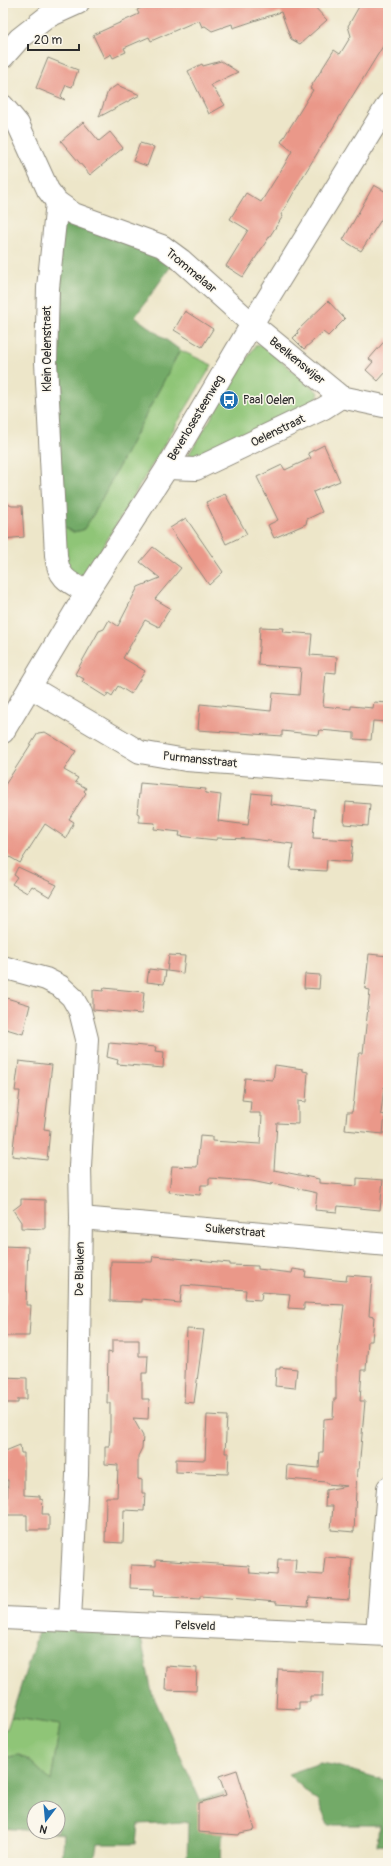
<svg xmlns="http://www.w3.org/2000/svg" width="391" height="1866" font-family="Pangolin,sans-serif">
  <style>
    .green { fill: #8fc577; stroke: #5d7851 }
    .forest { fill: #73aa68; stroke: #4f6a4a }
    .building { fill: #ea9889 }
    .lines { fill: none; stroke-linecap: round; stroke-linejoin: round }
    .minor-casing { stroke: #8c887a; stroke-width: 24 }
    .minor { stroke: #fff; stroke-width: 22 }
    .labels { text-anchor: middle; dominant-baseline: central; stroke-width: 3; stroke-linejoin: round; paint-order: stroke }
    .street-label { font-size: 12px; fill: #2b2b2b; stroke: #fbf7ec }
    .poi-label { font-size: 12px; fill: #2b2b2b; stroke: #fbf7ec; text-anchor: start }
  </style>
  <rect width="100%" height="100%" fill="#fbf7ec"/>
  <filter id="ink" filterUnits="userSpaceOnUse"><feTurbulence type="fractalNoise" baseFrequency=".025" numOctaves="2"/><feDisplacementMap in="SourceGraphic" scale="8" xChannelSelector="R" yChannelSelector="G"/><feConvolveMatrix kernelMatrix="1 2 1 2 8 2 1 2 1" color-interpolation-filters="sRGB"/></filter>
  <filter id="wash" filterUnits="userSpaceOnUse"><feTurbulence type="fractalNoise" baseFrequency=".012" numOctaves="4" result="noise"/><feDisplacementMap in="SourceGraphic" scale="16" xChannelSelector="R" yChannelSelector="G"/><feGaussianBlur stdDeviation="0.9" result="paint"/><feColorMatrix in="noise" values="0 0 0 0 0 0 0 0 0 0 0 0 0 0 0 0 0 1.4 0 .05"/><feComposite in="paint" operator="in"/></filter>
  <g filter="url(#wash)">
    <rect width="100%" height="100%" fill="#ede6c9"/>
    <g class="green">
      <polygon points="262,345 319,393 316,401 193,464 186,459 255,346"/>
      <polygon points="180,350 212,365 86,575 75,575 67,571 61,526 73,532 83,530 92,517"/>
      <polygon points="11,1717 60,1725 51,1781 30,1761 20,1755 3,1758 3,1729 7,1729"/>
    </g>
    <g class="forest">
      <polygon points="70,221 114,236 173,263 135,317 180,350 92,517 83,530 73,532 61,526 54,406 61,226 65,222"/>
      <polygon points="39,1629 140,1633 152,1693 200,1800 224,1793 221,1863 187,1863 188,1822 138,1824 136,1844 97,1844 94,1863 62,1863 64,1834 46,1832 58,1832 58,1808 34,1808 34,1831 3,1828 3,1758 19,1755 30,1761 51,1781 60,1725 11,1717"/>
      <polygon points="320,1763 333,1765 388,1781 388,1846 377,1845 379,1825 328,1825 318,1802 288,1774"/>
    </g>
    <g id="blocks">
      <g class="building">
        <polygon points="152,3 311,3 327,20 300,44 291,39 281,12 233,28 232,24 212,31 205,26 202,27 199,20 151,41 149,37 124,48 126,52 113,58 111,54 104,58 93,35 139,14 137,10"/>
        <polygon points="361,3 388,3 388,38 302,178 281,215 283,216 243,277 226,266 248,230 230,219 246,193 261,202 285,164 292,151 281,142 313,90 310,88 334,50 340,54 351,36 348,26"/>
        <polygon points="48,58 78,70 72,87 66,85 61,96 65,100 36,88"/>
        <polygon points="221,61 238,72 211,85 225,105 209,114 188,71 202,64 203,66"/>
        <polygon points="117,85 140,95 99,117 108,91"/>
        <polygon points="83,122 99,141 110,132 123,148 90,175 61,141"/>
        <polygon points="140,143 154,147 147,166 133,161"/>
        <polygon points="374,185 388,193 388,209 361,251 343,240"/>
        <polygon points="328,301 345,319 328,336 323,332 304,349 293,338 298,333 297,331"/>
        <polygon points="185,311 213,329 202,347 174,330"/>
        <polygon points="388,337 388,374 386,372 378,381 366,370 373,362 369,359"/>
        <polygon points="324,445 340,481 313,492 322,512 307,519 306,524 274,538 268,525 278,520 257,477 282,465 285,470 311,458 308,453"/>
        <polygon points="225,494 247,534 226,544 206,502"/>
        <polygon points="3,502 12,506 22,506 24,537 3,539"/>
        <polygon points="186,518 223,572 209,585 170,528"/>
        <polygon points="153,547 181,568 155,599 170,608 159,627 145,620 123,658 145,671 131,694 118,686 112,696 108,693 106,697 82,682 84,679 75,674 99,631 104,629 109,620 118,626 138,587 160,578 140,562"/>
        <polygon points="260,627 284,628 283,632 312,634 310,655 337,657 336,673 326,672 323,706 351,709 351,706 373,708 374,702 388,703 388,722 373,721 371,740 354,739 354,733 320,730 319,735 282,731 282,736 198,730 200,704 271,711 273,693 299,695 301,668 258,665"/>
        <polygon points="45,732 76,751 64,770 78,778 75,782 86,788 84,791 86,793 69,819 74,822 66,838 45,824 20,863 3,853 3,788 38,733"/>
        <polygon points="140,783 206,789 205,793 221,795 218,821 248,825 252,793 271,795 270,804 315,809 313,838 353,840 351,862 327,860 326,871 290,869 293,844 252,839 217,838 216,840 179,836 180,832 154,829 155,823 139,822 139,814 137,813"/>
        <polygon points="346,802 370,804 368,826 344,824"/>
        <polygon points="18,867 57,885 50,897 32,886 27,893 12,884 17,877 14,875"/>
        <polygon points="369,954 388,956 388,1087 384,1087 381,1114 385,1115 383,1134 345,1130 347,1112 352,1112 354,1100 358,1057 360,1053 363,1053 370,990 365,989"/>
        <polygon points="169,955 185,956 183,973 167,971"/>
        <polygon points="149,969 166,971 164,984 147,982"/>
        <polygon points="305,974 320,975 319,989 304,988"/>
        <polygon points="104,988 144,992 142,1014 93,1010 93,990 103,991"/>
        <polygon points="3,997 30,1005 23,1034 3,1028"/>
        <polygon points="109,1043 156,1047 155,1051 164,1052 163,1068 117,1064 118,1060 107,1057"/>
        <polygon points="19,1061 52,1065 44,1129 50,1130 47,1160 12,1156 20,1091 15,1091"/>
        <polygon points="275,1065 303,1069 303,1071 308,1072 306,1102 298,1101 298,1124 277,1123 274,1170 319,1179 319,1183 357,1186 357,1178 383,1180 380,1210 338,1206 337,1212 315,1210 317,1193 272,1183 271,1185 252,1181 209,1178 209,1185 201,1185 200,1195 169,1192 172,1166 197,1167 200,1136 212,1137 212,1141 260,1144 262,1116 260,1116 260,1113 250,1113 251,1101 242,1100 245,1078 273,1080"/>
        <polygon points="21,1199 45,1200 45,1229 21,1228 21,1222 13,1210 21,1204"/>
        <polygon points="3,1246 28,1247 26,1305 31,1305 29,1336 3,1336 3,1322 5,1322 6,1291 3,1291"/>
        <polygon points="153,1256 230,1263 230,1265 258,1266 258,1269 292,1273 293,1269 306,1271 305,1277 346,1281 347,1275 372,1277 369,1316 374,1317 372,1341 368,1341 366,1370 362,1370 360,1401 365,1401 359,1469 357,1469 354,1532 331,1530 333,1506 325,1506 326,1490 347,1486 327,1484 327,1482 286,1479 287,1465 319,1468 320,1452 323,1452 324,1419 333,1418 334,1399 336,1399 336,1369 344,1305 304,1303 304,1309 288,1308 290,1294 262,1292 261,1300 245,1299 246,1290 182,1285 180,1303 142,1299 142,1302 110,1301 111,1261 152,1262"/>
        <polygon points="187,1329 204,1330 194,1403 184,1402"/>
        <polygon points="112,1340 139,1340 139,1356 148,1356 147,1373 142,1373 142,1399 149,1399 148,1419 133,1418 143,1436 142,1448 138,1456 138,1479 142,1480 142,1493 145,1493 144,1511 124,1510 123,1543 105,1542 106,1497 117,1497 118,1465 105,1464 105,1446 109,1446 110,1432 110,1403 107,1403 108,1352 112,1353"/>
        <polygon points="280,1367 297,1369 295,1388 275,1386 276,1369 280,1369"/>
        <polygon points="3,1377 27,1378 27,1399 18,1399 18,1403 3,1403"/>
        <polygon points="207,1415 227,1416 225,1453 229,1453 228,1474 176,1472 176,1459 205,1460"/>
        <polygon points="20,1445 21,1453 24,1453 24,1495 40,1496 40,1499 43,1500 42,1514 49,1514 49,1530 27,1530 27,1515 7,1515 8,1480 3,1480 3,1452"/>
        <polygon points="325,1557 352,1559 349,1600 309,1597 308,1606 276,1604 276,1602 230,1598 200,1596 200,1599 153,1596 154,1589 130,1588 131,1565 156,1566 156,1560 249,1566 250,1573 277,1575 278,1559 296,1559 295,1573 323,1575"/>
        <polygon points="166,1666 197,1668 196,1691 165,1690"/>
        <polygon points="278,1669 323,1671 322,1696 310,1696 310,1702 299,1702 299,1709 276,1708"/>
        <polygon points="237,1770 255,1830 240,1833 239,1835 198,1832 198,1803 226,1795 219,1776"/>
      </g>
    </g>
  </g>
  <g filter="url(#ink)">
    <use href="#blocks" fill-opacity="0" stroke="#8c887a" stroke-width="1"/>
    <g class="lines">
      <g class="minor-casing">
        <g id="minor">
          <polyline points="3,57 19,39 47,17 78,3"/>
          <polyline points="3,106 18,124 48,190 57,202 74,214 162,246 181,260 252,324 341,397 388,407"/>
          <path d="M57,202L48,288L46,362L56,555C58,578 68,582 87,592"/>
          <polyline points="167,468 196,469 324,408 341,397"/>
          <polyline points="30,687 140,752 186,760 388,775"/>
          <polyline points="3,732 87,592 167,468 252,324 388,104"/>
          <polyline points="3,967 46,979 60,986 72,997 80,1011 87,1039 80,1166 81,1218 77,1475 70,1621"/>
          <polyline points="81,1218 388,1245"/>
          <polyline points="3,1618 388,1635"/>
          <polyline points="377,1634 388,1488"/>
        </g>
      </g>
      <use href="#minor" class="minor"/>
    </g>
  </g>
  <defs>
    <g id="bus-disc" transform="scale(1)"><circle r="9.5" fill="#1f6fb2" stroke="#fbf7ec"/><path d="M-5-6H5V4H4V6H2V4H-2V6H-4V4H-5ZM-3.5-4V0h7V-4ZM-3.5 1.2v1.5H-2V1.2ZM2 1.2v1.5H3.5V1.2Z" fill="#fff"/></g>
  </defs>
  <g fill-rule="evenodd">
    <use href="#bus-disc" x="229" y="400"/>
  </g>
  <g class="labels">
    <g class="street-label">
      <text transform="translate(191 271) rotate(40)">Trommelaar</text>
      <text transform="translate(47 349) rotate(-90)">Klein Oelenstraat</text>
      <text transform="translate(297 361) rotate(39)">Beelkenswijer</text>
      <text transform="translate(196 418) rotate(-59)">Beverlosesteenweg</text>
      <text transform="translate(278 431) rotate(-26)">Oelenstraat</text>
      <text transform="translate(200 760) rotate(6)">Purmansstraat</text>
      <text transform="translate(235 1231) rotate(5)">Suikerstraat</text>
      <text transform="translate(80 1269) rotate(-89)">De Blauken</text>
      <text transform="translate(195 1626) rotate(2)">Pelsveld</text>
    </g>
    <g class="poi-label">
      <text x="243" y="400">Paal Oelen</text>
    </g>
  </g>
  <rect width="391" height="1866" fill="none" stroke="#fbf7ec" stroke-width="16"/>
  <g transform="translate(46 1820) rotate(196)"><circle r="19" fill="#fbf7ec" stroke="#a8a59f"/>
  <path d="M0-3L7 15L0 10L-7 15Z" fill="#1f6fb2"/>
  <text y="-6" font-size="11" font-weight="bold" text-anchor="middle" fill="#2b2b2b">N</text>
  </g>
  <path d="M28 44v6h51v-6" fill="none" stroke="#2b2b2b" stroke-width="2"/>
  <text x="34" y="44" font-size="12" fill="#2b2b2b" stroke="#fbf7ec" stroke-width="3" paint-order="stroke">20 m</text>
</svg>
